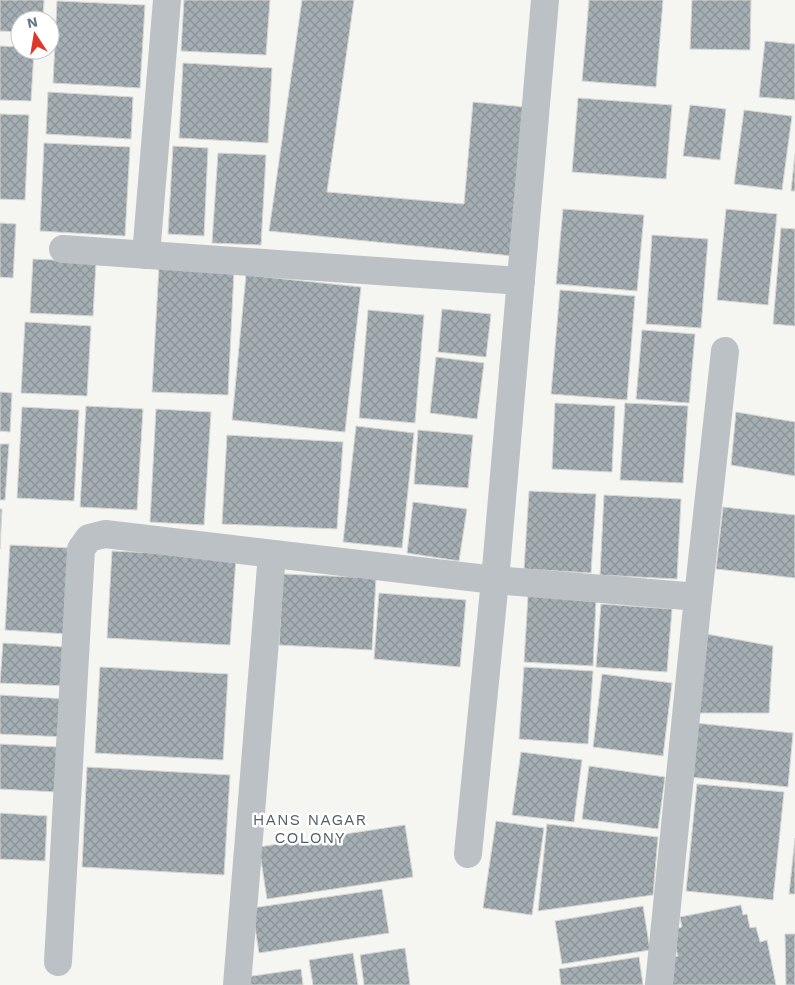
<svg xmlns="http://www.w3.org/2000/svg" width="795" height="985" font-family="'Work Sans',sans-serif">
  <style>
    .building { fill: url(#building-cross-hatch); stroke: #d7d6d4 }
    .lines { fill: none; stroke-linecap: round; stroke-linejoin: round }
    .minor { stroke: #bbc1c4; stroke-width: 28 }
    .labels { text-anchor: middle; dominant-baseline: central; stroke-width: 5; stroke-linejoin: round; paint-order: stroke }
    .neighbourhood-label { font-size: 16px; letter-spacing: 1px; fill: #536167; stroke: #fff }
  </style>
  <defs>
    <pattern id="building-cross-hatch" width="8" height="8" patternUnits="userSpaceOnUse" patternTransform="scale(1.25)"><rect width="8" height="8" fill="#a5afb3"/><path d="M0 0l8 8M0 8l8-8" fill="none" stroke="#8a9397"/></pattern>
  </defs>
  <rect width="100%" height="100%" fill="#f5f5f2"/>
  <g class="building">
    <polygon points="0,0 44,0 43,20 20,20 20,32 0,31"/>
    <polygon points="184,0 270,0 266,55 181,51"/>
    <polygon points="302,0 354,0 327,192 464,204 473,102 525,107 513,256 269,231"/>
    <polygon points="589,0 663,0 656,87 582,81"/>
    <polygon points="692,0 751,0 750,50 690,49"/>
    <polygon points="57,1 145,5 140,88 53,83"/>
    <polygon points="765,41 795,44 795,100 759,97"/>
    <polygon points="0,46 20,47 20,50 34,50 31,101 0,100"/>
    <polygon points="183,63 272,68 268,143 179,138"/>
    <polygon points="48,92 133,97 131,139 46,134"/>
    <polygon points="578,98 672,105 666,179 572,172"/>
    <polygon points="690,105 726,109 720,160 683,156"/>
    <polygon points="744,110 792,116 782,190 734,184"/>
    <polygon points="0,114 29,115 25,200 0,199"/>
    <polygon points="44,143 130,147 125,236 40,231"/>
    <polygon points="173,146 208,148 204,236 168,234"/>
    <polygon points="218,153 266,155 261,245 212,243"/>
    <polygon points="795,154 795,191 791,191"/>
    <polygon points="563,209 644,215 637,291 556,284"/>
    <polygon points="726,209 777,214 768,305 717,300"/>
    <polygon points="0,223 16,224 13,278 0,277"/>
    <polygon points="781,228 795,229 795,326 773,324"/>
    <polygon points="652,235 708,239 701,328 646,324"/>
    <polygon points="33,259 96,262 93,316 30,313"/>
    <polygon points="159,266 234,270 228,395 152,392"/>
    <polygon points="246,275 361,287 345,432 232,420"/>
    <polygon points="560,290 635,296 627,400 551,394"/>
    <polygon points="442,309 491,314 486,357 438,352"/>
    <polygon points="368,310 424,315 415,423 359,418"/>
    <polygon points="25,322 91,326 87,396 21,393"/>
    <polygon points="642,330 695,334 689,403 636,399"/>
    <polygon points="436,357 484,363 477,419 430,413"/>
    <polygon points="0,392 12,393 10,432 0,431"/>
    <polygon points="555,403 615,406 612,472 552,469"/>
    <polygon points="625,403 688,406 683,483 620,480"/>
    <polygon points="86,406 143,409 137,510 80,507"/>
    <polygon points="22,407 79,410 74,501 17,498"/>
    <polygon points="156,409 211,412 204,525 150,522"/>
    <polygon points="736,412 795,422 795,476 731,465"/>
    <polygon points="356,426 414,433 402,548 343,542"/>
    <polygon points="418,430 473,435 468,488 414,484"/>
    <polygon points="227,435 343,442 337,529 222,524"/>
    <polygon points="0,444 9,444 5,500 0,500"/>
    <polygon points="529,491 596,494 591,573 524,569"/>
    <polygon points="604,495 681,499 677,579 600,575"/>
    <polygon points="413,502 467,509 459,561 407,553"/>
    <polygon points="723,507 795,515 795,578 716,569"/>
    <polygon points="0,509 2,509 0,549"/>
    <polygon points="10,545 72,548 67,634 5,630"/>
    <polygon points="112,551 236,557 230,645 107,638"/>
    <polygon points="283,574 376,578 372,650 279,645"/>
    <polygon points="379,593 466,600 460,667 374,659"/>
    <polygon points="528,596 596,600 593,666 524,662"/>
    <polygon points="601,604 672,609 667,672 596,667"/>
    <polygon points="701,633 773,646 769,713 694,713"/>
    <polygon points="3,643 67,647 65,686 0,683"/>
    <polygon points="100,667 228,674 223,760 95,753"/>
    <polygon points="524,667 593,671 588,744 519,739"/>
    <polygon points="602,674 672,683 663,756 593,747"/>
    <polygon points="0,695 67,699 65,737 0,734"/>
    <polygon points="695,723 793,733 788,787 689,777"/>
    <polygon points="0,744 59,747 57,792 0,789"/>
    <polygon points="521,752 582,760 574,822 512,815"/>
    <polygon points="589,766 665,777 658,829 582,819"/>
    <polygon points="87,767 230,775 224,875 82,867"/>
    <polygon points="697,784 784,792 773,900 686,891"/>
    <polygon points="0,813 47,816 45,861 0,859"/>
    <polygon points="496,821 544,828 532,915 483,908"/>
    <polygon points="547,824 658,837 653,895 538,911"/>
    <polygon points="405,825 413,877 267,899 259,847"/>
    <polygon points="795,838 795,894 789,894"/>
    <polygon points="382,889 389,933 259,953 252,908"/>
    <polygon points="741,905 743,915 747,914 750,928 756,927 760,942 767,940 776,985 672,985 667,959 678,956 673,937 676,929 682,927 680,917"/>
    <polygon points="643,906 650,950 562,964 555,921"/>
    <polygon points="785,934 795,934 795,985 786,985"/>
    <polygon points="405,948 410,985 364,985 360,955"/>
    <polygon points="353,953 358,985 313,985 309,960"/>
    <polygon points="639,957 643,985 561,985 559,969"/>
    <polygon points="301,969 303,985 247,985 246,977"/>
  </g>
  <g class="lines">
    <g class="minor">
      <polyline points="63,249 521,281"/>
      <polyline points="146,255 167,0"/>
      <polyline points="468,854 495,580 545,0"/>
      <polyline points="58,962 81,549 89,538 105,534 495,580 698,597"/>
      <polyline points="237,985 272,554"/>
      <polyline points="659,985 698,597 725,351"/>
    </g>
  </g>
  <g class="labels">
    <g class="neighbourhood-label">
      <text x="310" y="819">HANS NAGAR<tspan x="310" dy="18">COLONY</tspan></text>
    </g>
  </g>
  <g transform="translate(35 35) rotate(348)"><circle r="24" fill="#ffffff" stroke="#c1c9cd"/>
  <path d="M0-4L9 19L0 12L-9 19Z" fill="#dd382a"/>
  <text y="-8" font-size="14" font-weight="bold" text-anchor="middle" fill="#657982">N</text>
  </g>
</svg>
